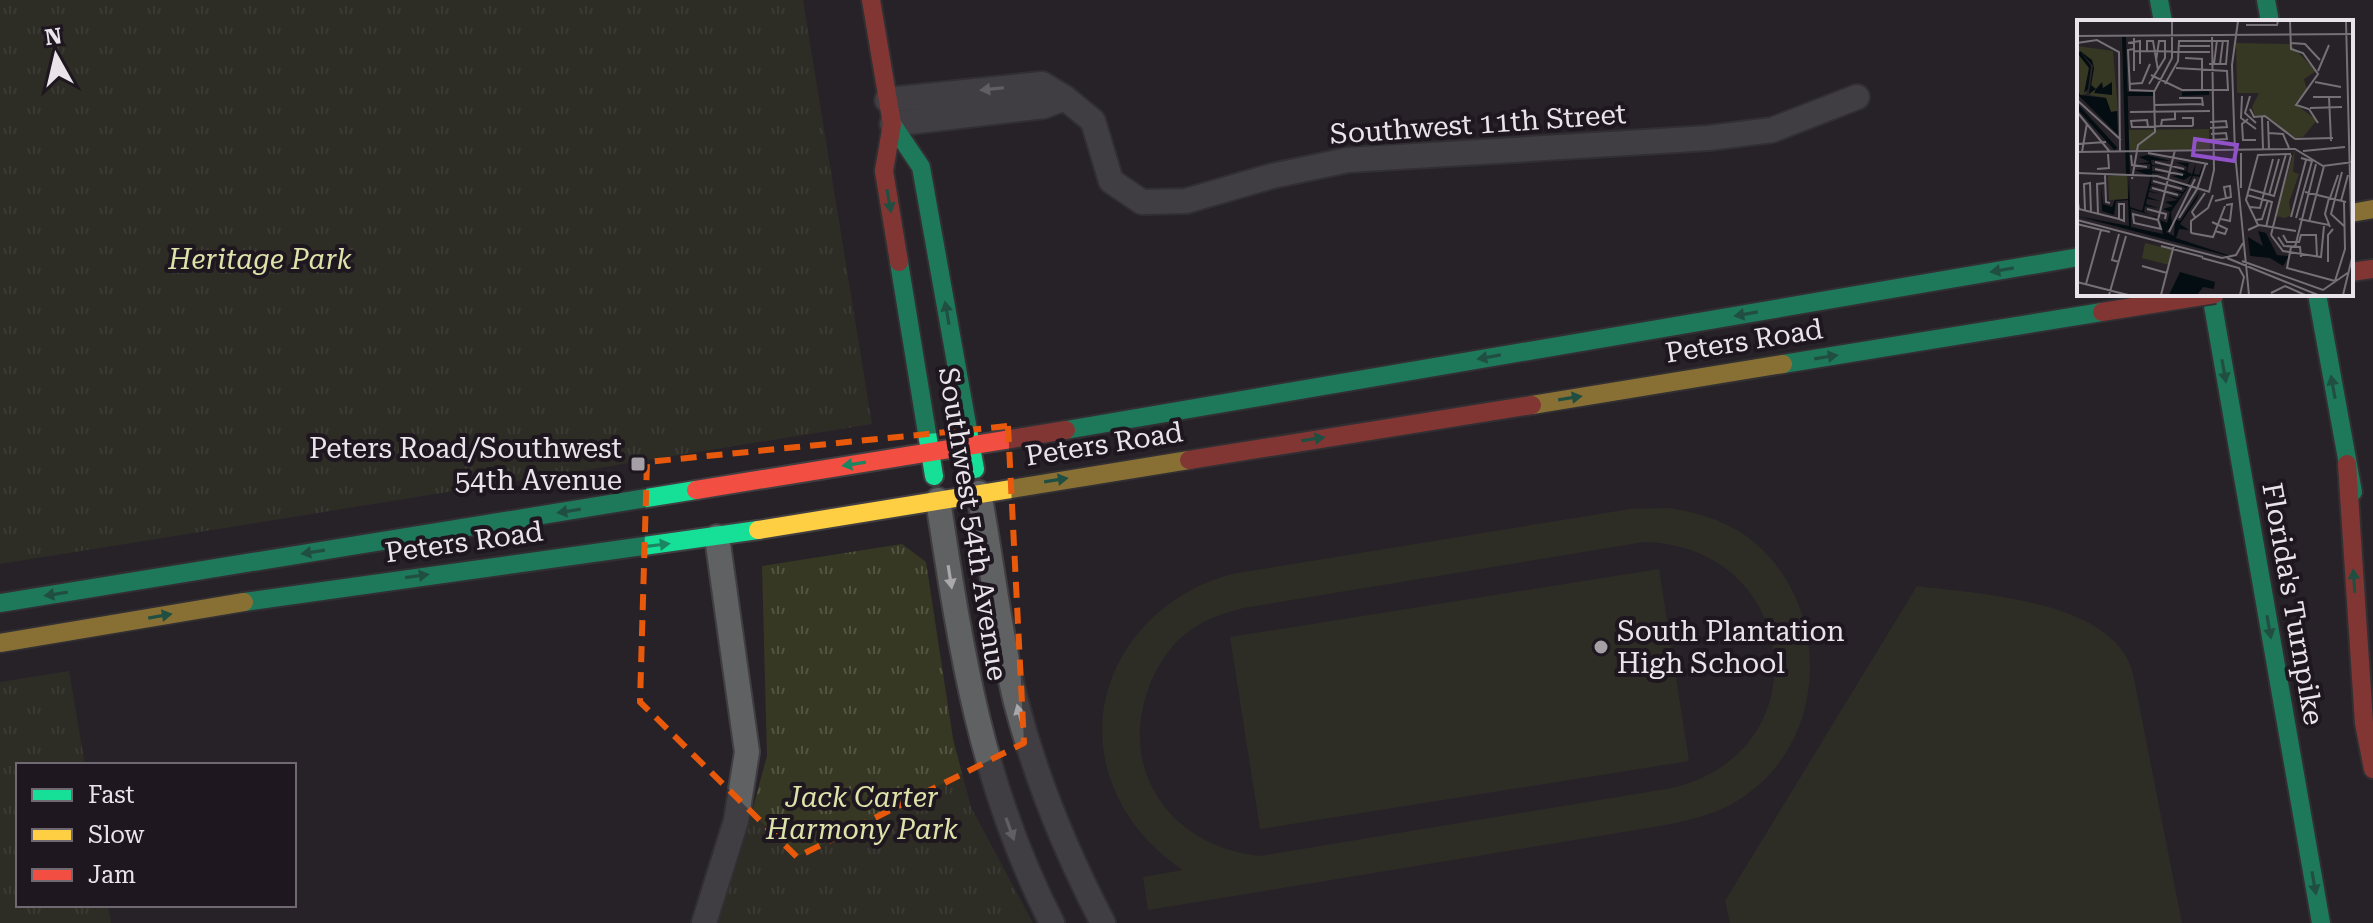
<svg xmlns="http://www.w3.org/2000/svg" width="2373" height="923" font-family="'Roboto Serif',serif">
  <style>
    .green { fill: #373823; fill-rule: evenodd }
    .park { fill: url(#park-tufts) }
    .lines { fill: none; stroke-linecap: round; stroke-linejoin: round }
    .street-casing { stroke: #413e42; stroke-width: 28 }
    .fast-casing { stroke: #413e42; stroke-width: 22 }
    .slow-casing { stroke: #413e42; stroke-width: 22 }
    .jam-casing { stroke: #413e42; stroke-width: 22 }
    .street { stroke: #606163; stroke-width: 24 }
    .fast { stroke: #16e098; stroke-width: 18 }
    .slow { stroke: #ffcf43; stroke-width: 18 }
    .jam { stroke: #f24e42; stroke-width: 18 }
    .jam-bridge-casing { stroke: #413e42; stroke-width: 22; stroke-linecap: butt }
    .jam-bridge { stroke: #f24e42; stroke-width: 18 }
    .oneway { fill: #aba8ad }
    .oneway2 { fill: #1a8662 }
    .marked { fill: none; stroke: #e8590c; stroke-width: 6; stroke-dasharray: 16 10; stroke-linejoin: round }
    .poi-dot { fill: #a59fa6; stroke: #1f1720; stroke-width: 3 }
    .labels { text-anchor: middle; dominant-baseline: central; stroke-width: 8; stroke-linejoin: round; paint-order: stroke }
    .street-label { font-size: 28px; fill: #e9e3ea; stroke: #1f1720 }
    .park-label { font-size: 28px; font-style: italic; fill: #dde3a9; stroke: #1f1720 }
    .poi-label { font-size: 28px; fill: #e9e3ea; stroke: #1f1720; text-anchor: end }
    .inset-river { fill: none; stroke: #040e12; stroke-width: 4 }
    .inset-road { fill: none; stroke: #756f76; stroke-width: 2 }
    .view { fill: #9151c8; fill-opacity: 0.15; stroke: #9151c8; stroke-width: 4 }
    .inset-edge { fill: none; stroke: #e9e3ea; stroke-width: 4 }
  </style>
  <defs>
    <pattern id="park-tufts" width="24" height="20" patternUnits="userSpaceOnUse" patternTransform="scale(2)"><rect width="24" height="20" fill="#373823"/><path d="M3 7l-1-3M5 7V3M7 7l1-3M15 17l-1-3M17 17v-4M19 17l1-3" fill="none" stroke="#545543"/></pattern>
  </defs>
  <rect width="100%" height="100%" fill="#272228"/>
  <g class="green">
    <path d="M1669,508C1695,512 1720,519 1743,534C1829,592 1833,730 1750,792C1722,814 1688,821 1654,827L1148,910L1143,877L1183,870C1164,857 1148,843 1134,824C1062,725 1120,604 1232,574L1630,509ZM1644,542C1801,546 1824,752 1672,788L1260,856C1172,847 1117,772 1149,687C1157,665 1173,641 1192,629C1208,618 1225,613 1243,608Z"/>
    <polygon points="1659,569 1689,761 1260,829 1230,637"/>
    <path d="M1917,586C1978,594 2116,600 2133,674L2182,923H1730L1725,901Z"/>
  </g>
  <g class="park">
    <polygon points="0,0 803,0 872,424 0,564"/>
    <polygon points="902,544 926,562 953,739 971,807 1033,923 709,923 740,855 767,756 762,566"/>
    <polygon points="69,671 85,765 18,765 18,905 108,905 111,923 0,923 0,682"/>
  </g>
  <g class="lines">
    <g class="street-casing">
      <g id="street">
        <polyline points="887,100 1042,84 1065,98 1093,121 1111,181 1142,202 1186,201 1272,176 1348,160 1709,138 1772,130 1857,97"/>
        <polyline points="892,124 1044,106 1065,98"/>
        <path d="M979,493C992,562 999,634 1016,702C1036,779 1066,852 1103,923"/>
        <path d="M938,500C961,651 981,785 1052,923"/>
        <polyline points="704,923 736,821 747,752 717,537"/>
      </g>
    </g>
    <g class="fast-casing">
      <g id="fast">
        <polyline points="2159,0 2163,22"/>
        <polyline points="2266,0 2270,22"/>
        <polyline points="892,124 921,167 975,469"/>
        <polyline points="899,262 934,476"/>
        <polyline points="2211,294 2321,923"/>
        <polyline points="2317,294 2353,492"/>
        <polyline points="1783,364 2102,312"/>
        <polyline points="1066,430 2079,257"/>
        <polyline points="244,602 758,530"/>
        <polyline points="0,603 696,490"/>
      </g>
    </g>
    <g class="slow-casing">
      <g id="slow">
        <polyline points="2351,213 2373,209"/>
        <polyline points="1532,405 1783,364"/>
        <polyline points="758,530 1189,460"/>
        <polyline points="0,643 244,602"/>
      </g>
    </g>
    <g class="jam-casing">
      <g id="jam">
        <polyline points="871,0 892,124 884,171 899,262"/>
        <polyline points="2351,272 2373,269"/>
        <polyline points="1189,460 1532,405"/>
        <polyline points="2347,464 2364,723 2373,769"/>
        <polyline points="696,490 1066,430"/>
      </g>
    </g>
    <use href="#street" class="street"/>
    <use href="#fast" class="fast"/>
    <use href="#slow" class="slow"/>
    <use href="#jam" class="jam"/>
    <g class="jam-bridge-casing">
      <polyline id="jam-bridge" points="2102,312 2215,294"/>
    </g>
    <use href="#jam-bridge" class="jam-bridge"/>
  </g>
  <defs><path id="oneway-solid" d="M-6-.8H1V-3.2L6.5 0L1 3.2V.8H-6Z" transform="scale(2)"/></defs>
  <g class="oneway">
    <use href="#oneway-solid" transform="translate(992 89) rotate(174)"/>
    <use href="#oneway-solid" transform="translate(950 577) rotate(81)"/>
    <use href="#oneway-solid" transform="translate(1020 716) rotate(-105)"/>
    <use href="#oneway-solid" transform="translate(1010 829) rotate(70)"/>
  </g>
  <g class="oneway2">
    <use href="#oneway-solid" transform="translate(889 201) rotate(80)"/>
    <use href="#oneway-solid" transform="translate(2002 270) rotate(170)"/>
    <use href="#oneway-solid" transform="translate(947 313) rotate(-100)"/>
    <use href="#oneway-solid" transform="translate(1746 314) rotate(170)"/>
    <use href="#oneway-solid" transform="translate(1489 357) rotate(170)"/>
    <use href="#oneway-solid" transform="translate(1826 357) rotate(-9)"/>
    <use href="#oneway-solid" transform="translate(2224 371) rotate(80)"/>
    <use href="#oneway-solid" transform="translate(2333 387) rotate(-100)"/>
    <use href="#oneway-solid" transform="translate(1570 398) rotate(-9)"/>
    <use href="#oneway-solid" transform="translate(1313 439) rotate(-9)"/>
    <use href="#oneway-solid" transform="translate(854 464) rotate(171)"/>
    <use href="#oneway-solid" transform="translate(1056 480) rotate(-9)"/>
    <use href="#oneway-solid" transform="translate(569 511) rotate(171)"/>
    <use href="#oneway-solid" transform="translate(658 545) rotate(-7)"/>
    <use href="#oneway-solid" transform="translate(313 552) rotate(171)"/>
    <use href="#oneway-solid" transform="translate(417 576) rotate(-8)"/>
    <use href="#oneway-solid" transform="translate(2354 581) rotate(-94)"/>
    <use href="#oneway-solid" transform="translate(56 594) rotate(171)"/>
    <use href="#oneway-solid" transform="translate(160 616) rotate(-10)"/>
    <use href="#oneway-solid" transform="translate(2269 627) rotate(80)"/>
    <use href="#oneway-solid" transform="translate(2314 883) rotate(80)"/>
  </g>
  <path d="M0 0H2373V923H0ZM1008,426L1024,743L797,857L640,702L647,462Z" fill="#272228" fill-opacity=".55" fill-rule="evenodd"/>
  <path class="marked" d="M1008,426L1024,743L797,857L640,702L647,462Z"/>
  <g class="poi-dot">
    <rect x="630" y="456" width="16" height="16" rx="4"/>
    <circle cx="1601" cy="647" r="8"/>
  </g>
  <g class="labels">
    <g class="street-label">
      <text transform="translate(1478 124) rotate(-4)">Southwest 11th Street</text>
      <text transform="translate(1744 341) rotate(-9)">Peters Road</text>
      <text transform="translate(1104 444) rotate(-9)">Peters Road</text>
      <text transform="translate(973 524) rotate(81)">Southwest 54th Avenue</text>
      <text transform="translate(464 542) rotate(-8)">Peters Road</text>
      <text transform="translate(2293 604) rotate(80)">Florida's Turnpike</text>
    </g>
    <g class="park-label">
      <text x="260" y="259">Heritage Park</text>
      <text x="862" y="797">Jack Carter<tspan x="862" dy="32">Harmony Park</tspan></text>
    </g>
    <g class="poi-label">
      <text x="622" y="448">Peters Road/Southwest<tspan x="622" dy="32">54th Avenue</tspan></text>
      <text x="1617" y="631" text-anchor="start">South Plantation<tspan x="1617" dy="32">High School</tspan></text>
    </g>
  </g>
  <g transform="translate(2077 20)">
    <rect width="276" height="276" fill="#272228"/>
    <path d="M159,23L213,24L239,51L227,59L230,70L218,84L240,100L226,117L218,118L188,95L178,96L175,87L182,73H160ZM0,26L36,31L41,91L34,92L29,78L13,75L17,47L4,31L12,48L9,74L2,75Z" fill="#373823"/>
    <path d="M218,129L216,152L222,154L212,182L214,195L208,198L198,196Z" fill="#373823"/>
    <path d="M68,223L96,230L92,245L65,238Z" fill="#373823"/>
    <path d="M132,109L133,129L51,130V110ZM50,155L51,179L32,180L31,156Z" fill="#373823"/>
    <path d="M3,31L15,40L17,48L14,65L19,69L25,62L26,68L35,62V75L17,73L19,69L12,74L16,46L3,31L14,46L11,69L7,73L12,48L1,34ZM0,67L3,75L29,78L34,92L40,91L41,115L0,74ZM70,135L94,141L74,140L75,145L92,147L75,146V151L90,154L75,153L74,164L87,167L74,165L72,171L85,174L72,172L71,177L83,181L70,179L69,184L81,188L68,186L67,192L90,203L93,192L86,189L96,186L88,182L101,180L89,175L101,178L105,174L92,169L106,172L109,168L97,163L110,166L115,155L107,160L95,156L109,154L97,149L109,151L110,147L99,142L112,143L110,152L115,154L119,143L117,154L122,155L126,144L123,157L116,156L109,170L94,192L95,206L89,212L97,216L98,199L103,201L123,171L132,147L120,179L103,204L112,210L102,209L99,218L166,240L0,196L52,206L51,180L39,181L37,195L25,191L24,165L26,184L35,187L38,180L51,179L52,155L53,187L65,191L74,156L57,150L73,149V144H60L73,142L62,137ZM54,189L83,198L86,214L54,207ZM181,211L189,213L200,235L212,236L206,246L193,238L173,236L171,217L186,226ZM103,252L138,262L137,269L126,267L120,275H92Z" fill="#040e12" fill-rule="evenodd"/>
    <path class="inset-river" d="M47,17L51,155M49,74H76M105,74L132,73M0,86L39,129"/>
    <path class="inset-road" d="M161,1L155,45L158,133L172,275M213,1L214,29L226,33L241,54L219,85L232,89L241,103M169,5H200L201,1M0,16L276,14M57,18V51M0,23L20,20L42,32L43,131M51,23L63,21V44M214,23L228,24L243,40M102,26H133M57,29L51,30L53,70L77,71M57,31L133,32M70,31V21H76L81,50M108,38L125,39V70M137,44L140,20M143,44L146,20M241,51L252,25M74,55L105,70H151L150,51L99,48M238,62L264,67M52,64L65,63L73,44M72,64L88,38V21H82L79,41M88,64L101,41L102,21H151L149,44H132M165,76L164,98L179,109M173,76L168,93L179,103M236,77H264M252,77L254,121M102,78H125L126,86M0,80L44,120M77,85L126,84M233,88L265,87M173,89L177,97L188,96L218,119M0,92L33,132M53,92L133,91M185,97L186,129M171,99L165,104L166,120H179M191,101L192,129M133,102L149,101L150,107L133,108M84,106L85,100L98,99V92M71,107L70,100L54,101L55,107H71L84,106H115L116,105V98H105M192,113L206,114L212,128M218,119L256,118M133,120L150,119L149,113L134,114M0,124L29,122M226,131L268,127M0,132L218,129L246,146L276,142M5,132L10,103M71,133L131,144M54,135L55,145L70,147M78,142L107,149M20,149L32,148L31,134M78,149L106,155M265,152L254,194L267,206M0,153L80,156L133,172M28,155L29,182L33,183M55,159L61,125L78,112L77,72L95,38V1M76,161L105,169M75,168L101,175M164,168V133M172,169L197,176L209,134M132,172L137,150L135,15M228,172L269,182M170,175L195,182L189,207M192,175L202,139M0,176L2,189L42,199L47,201V184H42V199M252,178L248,194L253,207M253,178L261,155M138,181L154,177L153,166L147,167L149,178M264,181L271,155M173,187L183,188L196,139M70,189L89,194L88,199M8,190L7,164L13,163L14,192M21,194L20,164L28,163M118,197L115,192L128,173M214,197L229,140M102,198L120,169L129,143M219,198L235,141L224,138M144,199L153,201L155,184L149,185M222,199L252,205M0,200L145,238L159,235L166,223M81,200L56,194L57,203L84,209L81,200L98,130M179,200L185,199L191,180M135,202L150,209L148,214L138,211M232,202L247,146M0,204L33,212M181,205L169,180L181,135L214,134M171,210L182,205L219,211M92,212L118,159M114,213L136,217L148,186M114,213V201L131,188L136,175M194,215L206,231L244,237L247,206M194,215L214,135M206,215L210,222H222L224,215H239L240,237M201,217L207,226L223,227L224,237M84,226L126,237M214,227L210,248L258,261L268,229L267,182M218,227L239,144M125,238L162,248L167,257L163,275M150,238L241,275M165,241L246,270L272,252M42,242L35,240L42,214M251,242V215L256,209M65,246L90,253M0,262L51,275M9,264L24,210M194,273L208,266L228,275M32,275L49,216M84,275L97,225M266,275L275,238L269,1"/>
    <path class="view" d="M118,119L160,125L157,141L116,135Z"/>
    <rect width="276" height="276" class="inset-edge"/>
  </g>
  <rect x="16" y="763" width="280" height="144" fill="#1f1720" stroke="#706971" stroke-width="2"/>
  <rect x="32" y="789" width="40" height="12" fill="#16e098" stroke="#706971" stroke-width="2"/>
  <text x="88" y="803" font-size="24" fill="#e9e3ea">Fast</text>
  <rect x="32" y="829" width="40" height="12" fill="#ffcf43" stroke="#706971" stroke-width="2"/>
  <text x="88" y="843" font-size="24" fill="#e9e3ea">Slow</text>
  <rect x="32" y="869" width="40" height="12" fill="#f24e42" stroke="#706971" stroke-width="2"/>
  <text x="88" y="883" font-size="24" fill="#e9e3ea">Jam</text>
  <g transform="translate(56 56) rotate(352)" stroke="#1f1720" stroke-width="6" paint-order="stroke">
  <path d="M0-6L14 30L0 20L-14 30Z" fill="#e9e3ea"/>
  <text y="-12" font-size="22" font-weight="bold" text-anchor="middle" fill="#e9e3ea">N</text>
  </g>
</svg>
